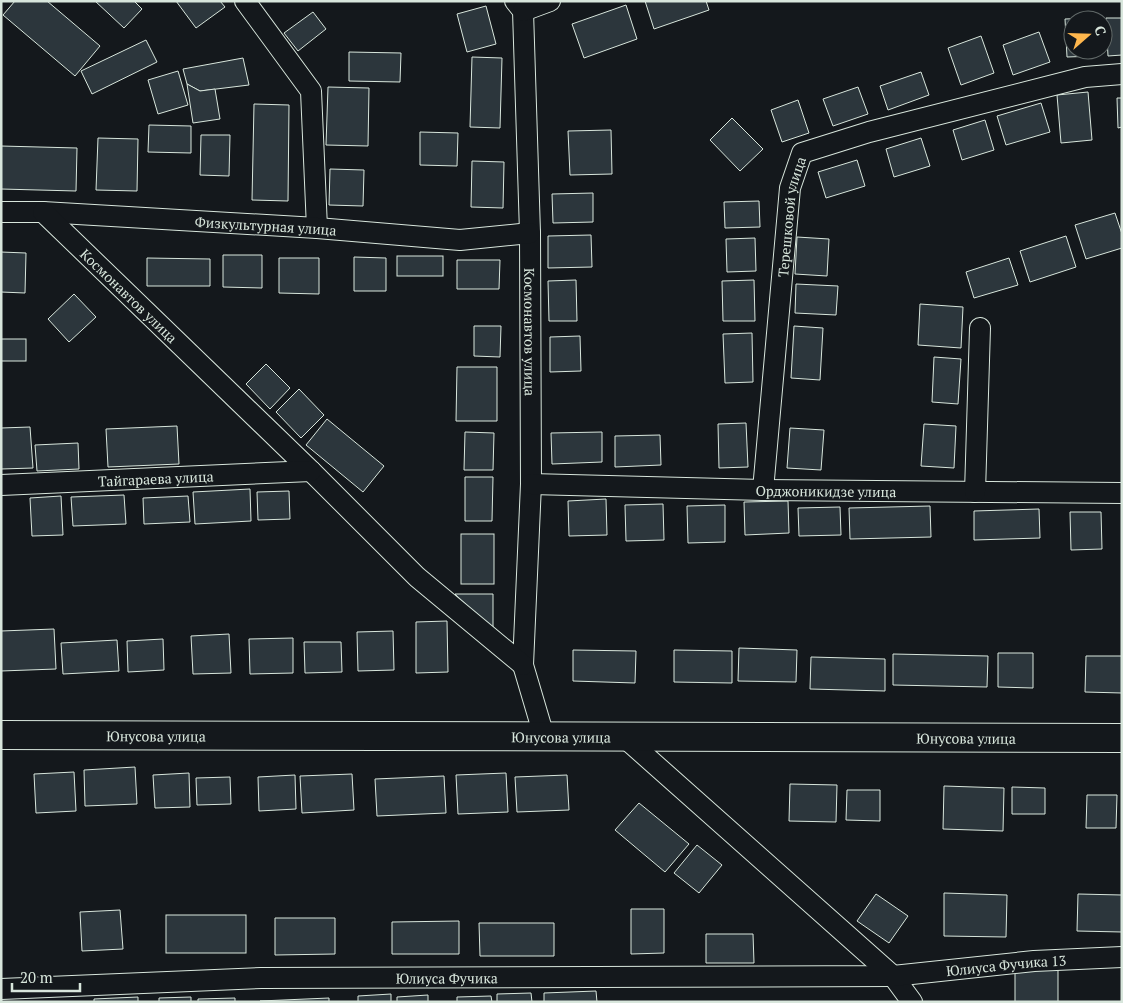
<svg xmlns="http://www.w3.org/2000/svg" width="1123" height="1003" font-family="'PT Serif',serif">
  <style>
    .building { fill: #2c363c; stroke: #d8e6dc }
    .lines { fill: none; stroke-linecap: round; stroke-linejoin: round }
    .street-casing { stroke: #d8e6dc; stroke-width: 22 }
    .secondary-casing { stroke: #d8e6dc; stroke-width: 30 }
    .street { stroke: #14181c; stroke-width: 20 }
    .secondary { stroke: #14181c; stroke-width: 28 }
    .labels { text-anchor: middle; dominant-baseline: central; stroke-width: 4; stroke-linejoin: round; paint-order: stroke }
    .street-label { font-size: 14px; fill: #d8e6dc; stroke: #14181c }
  </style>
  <rect width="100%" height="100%" fill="#14181c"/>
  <g class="building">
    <polygon points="15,1 47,1 100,46 75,76 3,15"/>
    <polygon points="95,1 134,1 142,9 124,28"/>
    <polygon points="176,1 220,1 225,7 196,28"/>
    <polygon points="645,1 706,1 709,10 654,29"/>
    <polygon points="626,5 637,39 584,58 572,24"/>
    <polygon points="486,6 496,44 467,52 457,14"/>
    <polygon points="313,12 326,29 298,51 284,33"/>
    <polygon points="1094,18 1094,20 1073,20 1073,50 1095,50 1095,56 1067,57 1065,19"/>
    <polygon points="1106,18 1122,18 1122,55 1108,56"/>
    <polygon points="1039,32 1050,62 1013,75 1003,45"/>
    <polygon points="981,36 994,73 961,85 948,48"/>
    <polygon points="146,40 157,62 92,94 81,71"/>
    <polygon points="349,52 401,53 400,82 349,81"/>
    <polygon points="472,57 502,58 500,128 470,127"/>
    <polygon points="243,58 249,85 200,91 187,84 183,69"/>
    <polygon points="178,71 188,105 158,114 148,80"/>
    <polygon points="921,72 929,95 888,110 880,86"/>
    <polygon points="187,84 200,91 215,89 220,119 193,123"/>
    <polygon points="328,87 369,88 368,146 326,145"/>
    <polygon points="858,87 868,114 833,126 823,99"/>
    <polygon points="1088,92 1092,140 1061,143 1057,95"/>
    <polygon points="1117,98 1122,98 1122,127 1118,128"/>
    <polygon points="798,100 809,133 782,142 771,110"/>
    <polygon points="1041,103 1050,132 1006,145 997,116"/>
    <polygon points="254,104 289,105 288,201 252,200"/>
    <polygon points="732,118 763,149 740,171 710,140"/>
    <polygon points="985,120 994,150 962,160 953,130"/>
    <polygon points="149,125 191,126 191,153 148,152"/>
    <polygon points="611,130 612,174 570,175 568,131"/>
    <polygon points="420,132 458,133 457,166 420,165"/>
    <polygon points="201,135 230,135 229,176 200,175"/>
    <polygon points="98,138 138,139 137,191 96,190"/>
    <polygon points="921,138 930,166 894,177 886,149"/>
    <polygon points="1,146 77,148 76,191 1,189"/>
    <polygon points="857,160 865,186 826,198 818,172"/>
    <polygon points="472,161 504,162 503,208 471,207"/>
    <polygon points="330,169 364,170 363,206 329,205"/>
    <polygon points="593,193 593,222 553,223 552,194"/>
    <polygon points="759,201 760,227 725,228 724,202"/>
    <polygon points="1115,213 1122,234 1122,248 1086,259 1075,225"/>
    <polygon points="591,235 592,267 548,268 548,236"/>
    <polygon points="1066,236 1076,267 1030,282 1020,251"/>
    <polygon points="797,237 829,239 827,276 795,274"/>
    <polygon points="755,238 756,271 727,272 726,239"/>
    <polygon points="1,252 26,253 25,293 1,292"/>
    <polygon points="223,255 262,255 262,288 223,287"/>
    <rect x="397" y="256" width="46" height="20"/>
    <polygon points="354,257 386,258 386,291 354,291"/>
    <polygon points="147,258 210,259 210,286 147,286"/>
    <polygon points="279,258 319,258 319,294 279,293"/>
    <polygon points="1009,258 1018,285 974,298 966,272"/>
    <polygon points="457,260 500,260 499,289 457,289"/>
    <polygon points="576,280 577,321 549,321 548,281"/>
    <polygon points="754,280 755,321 723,321 722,281"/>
    <polygon points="796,284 838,286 836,315 795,313"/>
    <polygon points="74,294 96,317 69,342 48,319"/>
    <polygon points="920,304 963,307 961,348 918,345"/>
    <polygon points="474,326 501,326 500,357 474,356"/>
    <polygon points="794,326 823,328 820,380 791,378"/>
    <polygon points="752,333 753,382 725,383 723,334"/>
    <polygon points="580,336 581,371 550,372 550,337"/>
    <rect x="1" y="339" width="25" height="22"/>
    <polygon points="934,357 961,359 958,404 932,402"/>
    <polygon points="266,364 290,388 270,409 246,384"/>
    <polygon points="457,367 497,367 497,421 456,421"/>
    <polygon points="299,389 324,415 301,438 276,412"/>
    <polygon points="327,419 384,466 363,492 306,445"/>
    <polygon points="746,423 748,467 719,468 718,424"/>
    <polygon points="924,424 956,426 954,468 921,466"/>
    <polygon points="177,426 179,464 108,467 106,429"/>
    <polygon points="30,427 33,468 1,469 1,428"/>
    <polygon points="790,428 824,430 821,470 787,468"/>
    <polygon points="465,432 494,433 493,470 464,470"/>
    <polygon points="602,432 602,462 552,464 551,433"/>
    <polygon points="660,435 661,465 615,467 615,436"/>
    <polygon points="78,443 79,469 37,471 35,445"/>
    <polygon points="465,477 493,477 492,521 465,521"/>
    <polygon points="250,489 251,521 195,524 193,492"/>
    <polygon points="289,491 290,519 258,520 257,492"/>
    <polygon points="124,495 126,524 73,526 71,497"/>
    <polygon points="61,496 63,535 32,536 30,498"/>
    <polygon points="188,496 190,522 144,524 143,498"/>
    <polygon points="606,499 607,535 569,536 568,501"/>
    <polygon points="788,501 789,533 745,535 744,502"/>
    <polygon points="663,504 664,540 626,541 625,505"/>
    <polygon points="725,505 725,542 688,543 687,506"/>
    <polygon points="930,506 931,537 850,539 849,508"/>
    <polygon points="840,507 841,535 799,536 798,508"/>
    <polygon points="1039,509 1040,538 974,540 974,511"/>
    <polygon points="1070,512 1101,512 1102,549 1071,550"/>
    <rect x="461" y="534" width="33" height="50"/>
    <polygon points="455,594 493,594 493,631"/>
    <polygon points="447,621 448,672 416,673 416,622"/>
    <polygon points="54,629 56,669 1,671 1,631"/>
    <polygon points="393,631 394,670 358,671 357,632"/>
    <polygon points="229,634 231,673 193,674 191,636"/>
    <polygon points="293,638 293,673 250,674 249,639"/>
    <polygon points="163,639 164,670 128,672 127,641"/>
    <polygon points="117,640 119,671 63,674 61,643"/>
    <polygon points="304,642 341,642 342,672 305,673"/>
    <polygon points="739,648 797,650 796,682 738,681"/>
    <polygon points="573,650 636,651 635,683 573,681"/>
    <polygon points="674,650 732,651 732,683 674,682"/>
    <polygon points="998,653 1033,653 1033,688 998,687"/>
    <polygon points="893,654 988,656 987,687 893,685"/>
    <polygon points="1086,656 1122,656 1122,693 1085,692"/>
    <polygon points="811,657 885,659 885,691 810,689"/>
    <polygon points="135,767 137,804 85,806 84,770"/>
    <polygon points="74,772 76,811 36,813 34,774"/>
    <polygon points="189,773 190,807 155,808 153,775"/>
    <polygon points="506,773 508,812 458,814 456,775"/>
    <polygon points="352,774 354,810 302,813 300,776"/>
    <polygon points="295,775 296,809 259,811 258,777"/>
    <polygon points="567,775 569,810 517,812 515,777"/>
    <polygon points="444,776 446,813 377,816 375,779"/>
    <polygon points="230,777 231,804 197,805 196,778"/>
    <polygon points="790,784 837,785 836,822 789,821"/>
    <polygon points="944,786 1004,788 1003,831 943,829"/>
    <polygon points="1012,787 1045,788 1045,814 1012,814"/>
    <polygon points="847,790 880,790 880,821 846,820"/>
    <polygon points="1087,795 1117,795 1116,828 1086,828"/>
    <polygon points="639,803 689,844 665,872 615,830"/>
    <polygon points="697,845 722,865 699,893 674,873"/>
    <polygon points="944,893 1007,895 1006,937 944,936"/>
    <polygon points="876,894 908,916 889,943 857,921"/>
    <polygon points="1078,894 1122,895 1122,932 1077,931"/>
    <polygon points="631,909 664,909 664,953 631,954"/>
    <polygon points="120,910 123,949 82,951 80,912"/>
    <rect x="166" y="915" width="80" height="38"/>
    <polygon points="275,918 335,918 335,954 275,955"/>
    <polygon points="459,921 459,954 392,954 392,922"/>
    <polygon points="479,923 554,923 554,956 480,956"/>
    <polygon points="706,934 753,934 754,963 706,963"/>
    <rect x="1015" y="970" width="43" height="32"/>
    <polygon points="596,991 597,1002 544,1002 544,993"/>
    <polygon points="531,993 532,1002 497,1002 497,994"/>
    <polygon points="391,994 391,1002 358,1002 358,996"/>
    <polygon points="428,995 428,1002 397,1002 397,997"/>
    <polygon points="491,996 492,1002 457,1002 457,997"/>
    <polygon points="138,997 138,1002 94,1002 94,999"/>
    <polygon points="191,997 191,1002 159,1002 159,998"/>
    <polygon points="235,998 235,1002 198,1002 198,999"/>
    <polygon points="329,998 329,1002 260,1001"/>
  </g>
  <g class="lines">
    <g class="street-casing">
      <g id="street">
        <polyline points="245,1 311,91 317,228"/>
        <path id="s1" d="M515,1L523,11L530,233L531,484L523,665L544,736"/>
        <polyline points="523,11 550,1"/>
        <path id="s2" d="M1,212H43L317,228L460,240L530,233"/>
        <path id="s3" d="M43,212L311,471L417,577L523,665"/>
        <path id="s4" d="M531,484L763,490L1122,493"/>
        <path id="s5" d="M1,485L311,471"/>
        <path id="s6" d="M763,490L790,188L802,153L869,132L1085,77L1122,74"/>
        <polyline points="975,492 980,328"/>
        <polyline points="624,737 893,976 912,1002"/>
        <path id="s7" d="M1,989L261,978L893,976L1034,961L1122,957"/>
      </g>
    </g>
    <g class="secondary-casing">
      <g id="secondary">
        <path id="s8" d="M1,735L1122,738"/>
      </g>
    </g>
    <use href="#street" class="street"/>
    <use href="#secondary" class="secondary"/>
  </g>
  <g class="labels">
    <g class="street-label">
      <text stroke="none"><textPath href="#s6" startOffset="275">Терешковой улица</textPath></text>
      <text stroke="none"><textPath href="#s2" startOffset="265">Физкультурная улица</textPath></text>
      <text stroke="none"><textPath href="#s3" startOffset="120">Космонавтов улица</textPath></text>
      <text stroke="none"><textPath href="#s1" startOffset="334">Космонавтов улица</textPath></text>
      <text stroke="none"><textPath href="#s5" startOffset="155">Тайгараева улица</textPath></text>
      <text stroke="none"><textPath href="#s4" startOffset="295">Орджоникидзе улица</textPath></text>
      <text stroke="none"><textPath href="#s8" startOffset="155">Юнусова улица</textPath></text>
      <text stroke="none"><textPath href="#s8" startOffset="560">Юнусова улица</textPath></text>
      <text stroke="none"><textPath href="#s8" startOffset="965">Юнусова улица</textPath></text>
      <text stroke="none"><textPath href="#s7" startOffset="1006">Юлиуса Фучика 13</textPath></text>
      <text stroke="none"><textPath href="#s7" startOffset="446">Юлиуса Фучика</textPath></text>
    </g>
  </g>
  <rect width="1123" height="1003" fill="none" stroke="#d8e6dc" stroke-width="5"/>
  <g transform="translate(1088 35) rotate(70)"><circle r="24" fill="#14181c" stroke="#626a69"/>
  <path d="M0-4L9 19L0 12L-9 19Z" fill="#ffb74d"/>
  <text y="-8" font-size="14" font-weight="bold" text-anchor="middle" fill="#d8e6dc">С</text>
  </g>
  <path d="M12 983v8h68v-8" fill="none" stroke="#d8e6dc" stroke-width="2.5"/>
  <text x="20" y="983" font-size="15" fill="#d8e6dc" stroke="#14181c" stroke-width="4" paint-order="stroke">20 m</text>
</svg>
